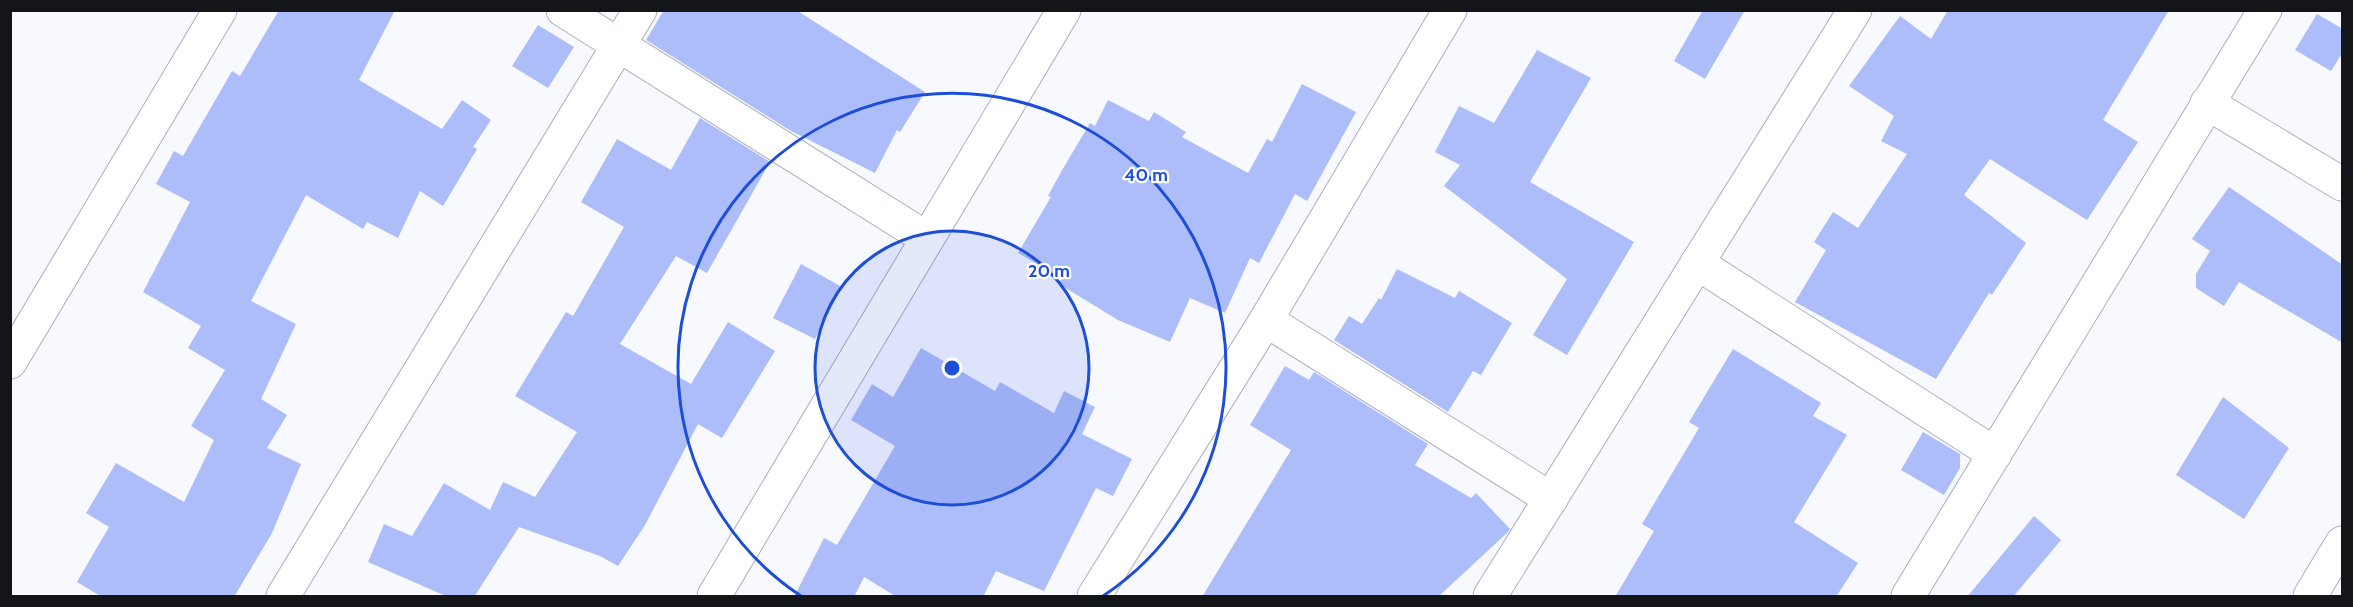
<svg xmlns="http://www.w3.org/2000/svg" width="2353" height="607" font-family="Cabin,sans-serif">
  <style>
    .building { fill: #adbdfa }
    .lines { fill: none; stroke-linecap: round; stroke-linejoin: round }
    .street-casing { stroke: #abafbd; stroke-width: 35 }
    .street { stroke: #fff; stroke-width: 33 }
    .ring { fill: none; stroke: #1d4ed8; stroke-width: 3 }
    .centre { fill: #1d4ed8; stroke: #fff; stroke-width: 3 }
    .ring-label { font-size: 18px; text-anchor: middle; font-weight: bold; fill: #1d4ed8; stroke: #fff; stroke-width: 4.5; stroke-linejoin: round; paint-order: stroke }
  </style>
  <rect width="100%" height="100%" fill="#f7f9ff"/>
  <g class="building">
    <polygon points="279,10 395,10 359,80 442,129 462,100 491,120 473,147 477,149 443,206 420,191 398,238 367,222 363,229 306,195 251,301 296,324 261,399 287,415 267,448 301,464 272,533 234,597 102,597 77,582 109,527 86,513 116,463 184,502 214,440 191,426 225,370 188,348 201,326 143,292 190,202 156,184 174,151 183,156 232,71 240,76"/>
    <polygon points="664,10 796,10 925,92 900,132 897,130 875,173 791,131 646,40"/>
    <polygon points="1703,10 1745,10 1705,79 1674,61"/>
    <polygon points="1948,10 2169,10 2103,120 2138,142 2087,220 1990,159 1964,195 2026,243 1992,295 1989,293 1936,379 1795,302 1826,250 1814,242 1833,212 1858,228 1907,154 1881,141 1894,116 1849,86 1900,16 1931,39"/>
    <polygon points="2317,14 2343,29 2343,52 2331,71 2295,50"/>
    <polygon points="538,25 574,47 548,88 512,66"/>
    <polygon points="1537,50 1591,78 1530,182 1634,242 1567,355 1533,335 1567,279 1444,186 1460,165 1435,152 1459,106 1494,123"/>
    <polygon points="1302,84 1356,112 1307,201 1295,194 1259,263 1250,258 1225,313 1190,298 1170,342 1118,320 1059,284 1062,278 1018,253 1051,197 1048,196 1061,172 1090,123 1095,126 1108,100 1149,121 1154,112 1186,132 1182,137 1248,173 1267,139 1272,142"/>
    <polygon points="700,118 770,162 707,273 676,256 620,344 691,384 728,322 775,351 722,438 698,424 645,525 618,566 600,556 519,527 474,597 448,597 368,562 384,524 412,536 444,483 490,510 503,482 535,497 577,432 515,396 566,312 573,316 624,227 581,202 617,139 671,170"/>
    <polygon points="2229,187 2343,265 2343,343 2239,282 2224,306 2196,288 2196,274 2210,251 2192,239"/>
    <polygon points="801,264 842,287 815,339 773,318"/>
    <polygon points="1397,269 1455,298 1459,291 1512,323 1481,375 1473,371 1448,412 1334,340 1349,316 1362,324 1379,298 1381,300"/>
    <polygon points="921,348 995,391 1000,382 1054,413 1064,391 1095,407 1082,434 1132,459 1113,496 1096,488 1044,591 996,571 983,597 897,597 864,577 854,597 794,597 824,538 837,545 895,446 851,420 872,384 893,397"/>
    <polygon points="1733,349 1821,403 1813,416 1847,435 1794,522 1858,563 1836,597 1615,597 1654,531 1642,524 1699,428 1689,422"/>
    <polygon points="1285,366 1309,380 1314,372 1428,444 1415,465 1471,498 1476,493 1510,529 1508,532 1438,597 1202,597 1291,450 1250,425"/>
    <polygon points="2223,397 2289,448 2244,519 2176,475"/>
    <polygon points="1923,432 1960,454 1960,468 1944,495 1901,470"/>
    <polygon points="2034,516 2061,540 2013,597 1967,597"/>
  </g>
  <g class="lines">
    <g class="street-casing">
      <g id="street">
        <polyline points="563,10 926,238"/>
        <polyline points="2207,103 2342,184"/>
        <polyline points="1697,263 1995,454"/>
        <polyline points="1266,320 1551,499"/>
        <polyline points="10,362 220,10"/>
        <polyline points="283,596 640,10"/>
        <polyline points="714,596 1064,10"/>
        <polyline points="1094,596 1266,320 1450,10"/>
        <polyline points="1490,596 1855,10"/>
        <polyline points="1908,596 2265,10"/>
        <polyline points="2310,596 2342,543"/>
      </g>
    </g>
    <use href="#street" class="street"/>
  </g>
  <circle cx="952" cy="368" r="137" fill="#1d4ed8" fill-opacity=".12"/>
  <g class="ring">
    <circle cx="952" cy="368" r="137"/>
    <path d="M801 596A274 274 0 1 1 1103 596"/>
  </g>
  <circle cx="952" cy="368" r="9" class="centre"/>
  <g class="ring-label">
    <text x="1146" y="181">40 m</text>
    <text x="1049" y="277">20 m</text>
  </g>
  <rect width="2353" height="607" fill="none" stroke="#131519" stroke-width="24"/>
</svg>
